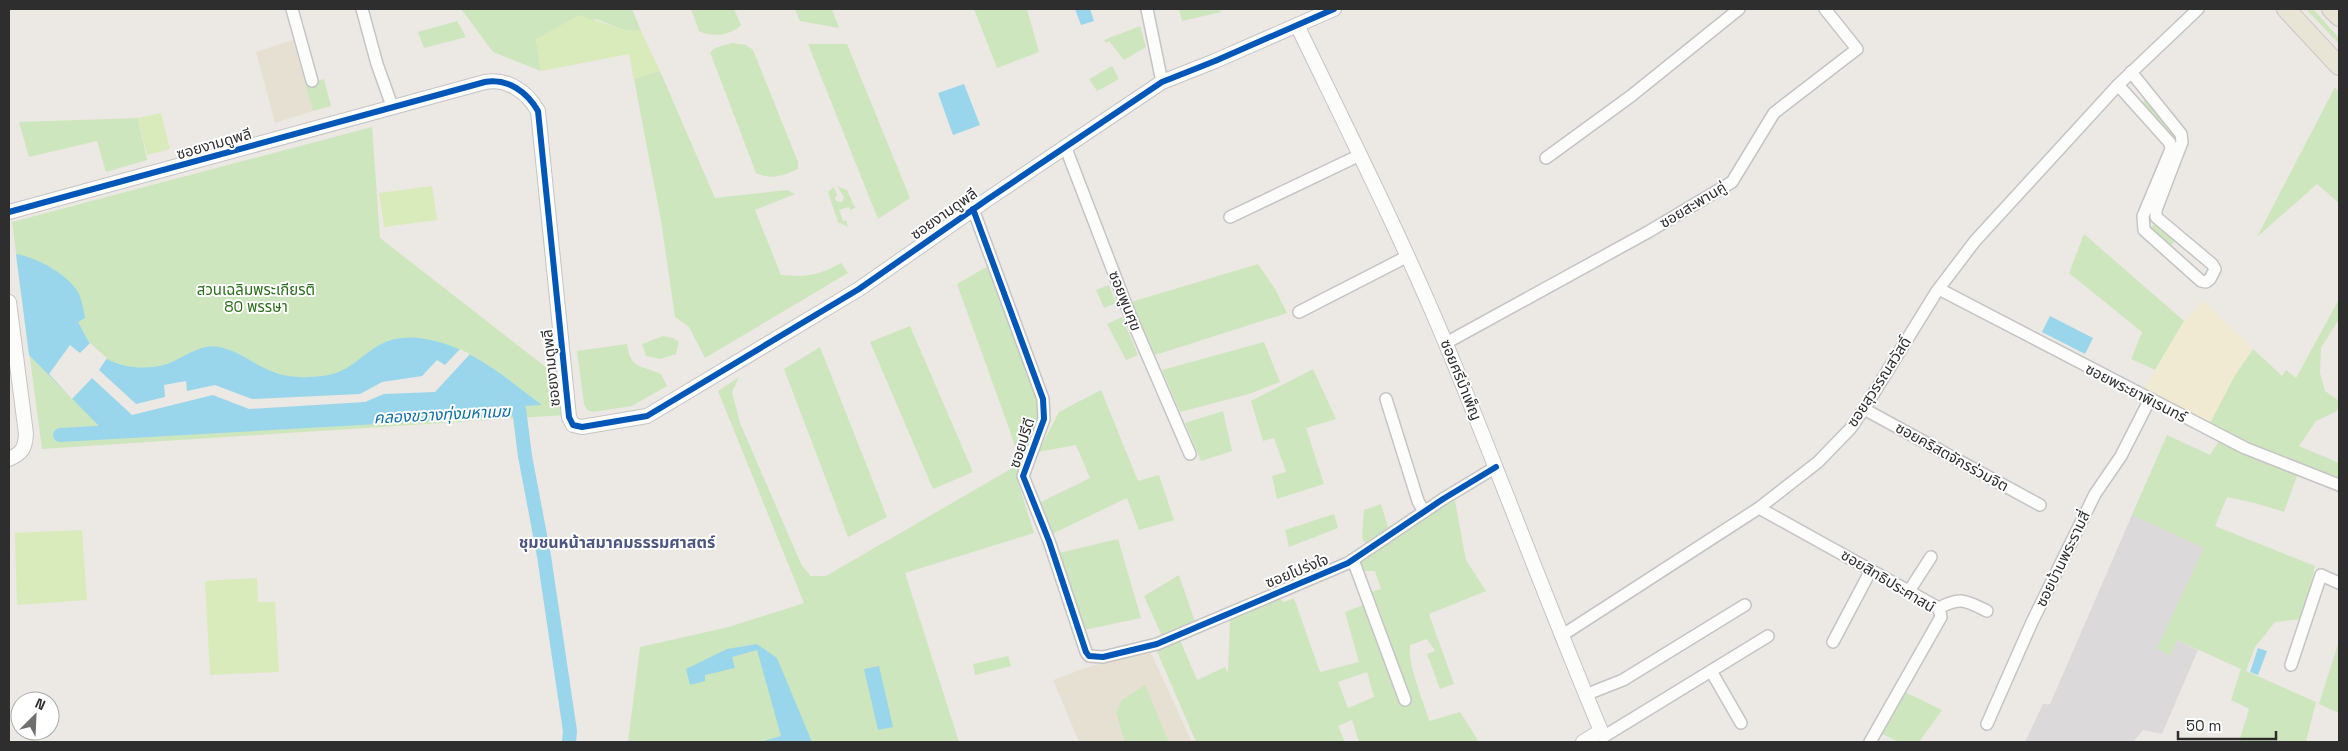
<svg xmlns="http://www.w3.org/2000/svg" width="2348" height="751" font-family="'Space Grotesk','Noto Sans Thai',sans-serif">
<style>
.industrial{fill:#dcd9db}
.education{fill:#e6e0d3}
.green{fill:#cee6be;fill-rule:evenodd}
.sand{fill:#f0ead3}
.pitch{fill:#d9eabb}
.water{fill:#99d6ec}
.pier{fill:#ece8e4}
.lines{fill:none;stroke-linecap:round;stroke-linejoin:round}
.canal{stroke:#99d6ec;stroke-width:14}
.minor-casing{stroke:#c5c4c5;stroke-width:14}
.tertiary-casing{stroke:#c5c4c5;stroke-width:16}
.primary-casing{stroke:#c6c5c4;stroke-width:20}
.minor{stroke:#fcfcfb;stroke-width:11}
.tertiary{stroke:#fcfcfb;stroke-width:14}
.primary{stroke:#e8e4d6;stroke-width:18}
.cycleway-casing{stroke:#fff;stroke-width:9}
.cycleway{stroke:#0057b8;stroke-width:6}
.labels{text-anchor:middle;stroke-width:4;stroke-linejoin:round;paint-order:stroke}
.street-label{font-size:15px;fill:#2e2e2e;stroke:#fff}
.park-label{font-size:15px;fill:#2c6e1b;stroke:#fff}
.water-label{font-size:16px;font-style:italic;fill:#0d6fa3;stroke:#fff}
.neighbourhood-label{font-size:16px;font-weight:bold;fill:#4d5680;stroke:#fff}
</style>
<rect width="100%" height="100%" fill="#ece8e4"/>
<polygon class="industrial" points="2142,492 2215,526 2177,640 2198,650 2162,734 2143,730 2133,742 2025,742 2043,704 2050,704"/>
<g class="education">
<polygon points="293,40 313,111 275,123 256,52"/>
<polygon points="1150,651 1192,742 1079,742 1053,680 1088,667"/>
</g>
<g class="green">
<polygon points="461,9 632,9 641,31 624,30 596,19 536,39 541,71 493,52"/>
<path d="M691,9h43l7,16c-9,10 -29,13 -42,6z"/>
<polygon points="795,9 832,9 839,28 800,21"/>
<polygon points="974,9 1027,9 1039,52 997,68"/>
<polygon points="1179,9 1220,9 1221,12 1182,21"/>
<polygon points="2306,9 2313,9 2339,38 2339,44"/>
<polygon points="457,21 466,37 424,48 418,32"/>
<polygon points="1140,26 1146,47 1124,60 1109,41 1106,43 1104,40"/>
<path d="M732,43l14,2 7,5 45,112v7c-15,7 -26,11 -42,4l-46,-121 5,-4z"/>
<polygon points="808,44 847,44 910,198 878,219"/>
<polygon points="1112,66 1119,79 1097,91 1089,79"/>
<path d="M660,71l55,127 72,-8 8,4 -40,16 26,65c25,2 37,1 60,-12l7,10 -143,85 -16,-31 -14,-10 -14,-96 -27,-142z"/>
<polygon points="324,79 331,106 313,111 305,84"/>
<polygon points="2335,87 2339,92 2339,203 2317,184 2257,237"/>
<polygon points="2147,99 2179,135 2173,141 2141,104"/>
<polygon points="138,118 147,160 106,172 97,141 29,157 19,122"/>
<polygon points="372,127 380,238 556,375 565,415 42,449 12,222"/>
<polygon points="837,186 847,190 855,208 850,210 849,207 839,210 843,221 846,220 848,227 838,222 828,192 834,187 837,195 835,198 836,201 842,202 844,197"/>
<polygon points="2155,223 2175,241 2171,246 2151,228"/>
<polygon points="2084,234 2184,321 2155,370 2131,359 2142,332 2069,273"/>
<polygon points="1258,264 1275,289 1287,313 1155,355 1131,302"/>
<polygon points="988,266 1039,402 1040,423 1016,475 1034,533 905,573 959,742 628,742 640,647 729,627 804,603 718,391 739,377 732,392 740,423 802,566 811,576 826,576 1016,466 1019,460 1011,434 957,284"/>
<polygon points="1109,285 1116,303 1104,308 1096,290"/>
<polygon points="2338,301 2339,319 2321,348 2320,373 2325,391 2339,401 2337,411 2316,421 2299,446 2339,463 2339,478 2255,445 2210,423 2235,375 2253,349 2282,376 2286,370 2296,378"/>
<polygon points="1122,317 1138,355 1126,360 1107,324"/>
<polygon points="910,326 973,472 933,489 870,342"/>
<polygon points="663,336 673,338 679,342 676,354 660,359 646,356 642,344"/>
<polygon points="1264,342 1280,382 1249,394 1180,412 1162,370"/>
<path d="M627,344c3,25 14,21 34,30l6,12 -35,20 -39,6 -6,-2 -3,-6 -7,-53z"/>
<polygon points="820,347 887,517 848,537 784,369"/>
<polygon points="1313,369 1336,419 1306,428 1324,484 1277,499 1272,476 1286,472 1274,438 1263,441 1251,401"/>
<polygon points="1101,390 1138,481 1159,475 1174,520 1139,530 1127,498 1052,534 1041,502 1090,478 1076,445 1038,452 1059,412"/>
<polygon points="1223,411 1232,451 1201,461 1185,423"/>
<polygon points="2167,435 2210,455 2219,441 2244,453 2298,473 2284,512 2255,503 2227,497 2215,526 2315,566 2303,619 2275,622 2255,647 2246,671 2316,702 2306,742 2239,742 2249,709 2231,700 2241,669 2177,640 2170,656 2157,648 2204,548 2132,515"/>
<path d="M1454,496l12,64 20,31 -57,23 25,70 -14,5 -13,-35 8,-3 -8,-12 -17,6c-2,23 13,53 19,76l31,-9 18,28 -6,2h-113l-7,-22 -14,6 7,16h-149l-40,-93 24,-9 17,40 28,-13 3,6 2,-54 50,-20 4,3 10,-4 26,74 39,-10 -14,-50 21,-8 29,60 -24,-72 10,-3 -6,-18h-11l-4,-11zM1367,672l7,25 -26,11 -10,-26z"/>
<polygon points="1381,504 1389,530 1367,547 1362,538 1364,510"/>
<polygon points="1334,514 1338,528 1289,547 1285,530"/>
<polygon points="1118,539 1141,618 1084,630 1059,553"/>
<polygon points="1179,575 1195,622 1162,636 1144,596"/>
<polygon points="2339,641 2339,713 2319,704"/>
<polygon points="1008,656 1011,666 975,675 973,664"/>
<polygon points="1145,685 1169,742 1125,742 1116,713 1122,700"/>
<polygon points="1905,692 1942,710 1919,742 1899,742 1882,734"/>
</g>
<polygon class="sand" points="2203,301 2253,349 2235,375 2210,423 2143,390 2184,321"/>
<g class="pitch">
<polygon points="579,15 624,30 641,31 660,71 634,79 629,54 541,71 536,39"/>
<polygon points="161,113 170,149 147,155 138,118"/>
<polygon points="432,186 437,220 384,227 379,193"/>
<polygon points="82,530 87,600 17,605 15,533"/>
<polygon points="257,578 258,602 275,602 279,672 210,675 205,581"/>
</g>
<g class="water">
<polygon points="1075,9 1090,9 1094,21 1081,25"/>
<polygon points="964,84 980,125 953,135 938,93"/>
<path d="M16,254c20,3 56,22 64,42 2,7 4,15 5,22l-7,4c4,7 8,16 13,23 16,22 51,27 76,19 17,-6 33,-21 53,-17 23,6 31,16 51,24 16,7 34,7 52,5 42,-5 46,-47 102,-37 45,7 81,39 117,66l-438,22 -5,-1 -70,-71z"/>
<polygon points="2050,316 2093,338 2085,354 2042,332"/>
<polygon points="757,644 777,658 812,742 760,742 781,736 757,650 732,657 735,668 705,675 705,681 690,685 686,669 727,649"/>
<polygon points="2258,648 2267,651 2258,675 2250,672"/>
<polygon points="879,666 893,727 878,730 864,669"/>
</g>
<polygon class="pier" points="90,343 107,358 99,370 136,404 165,397 164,385 186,381 187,391 215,385 252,399 360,394 382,382 422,376 437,360 445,365 460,349 470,354 435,392 384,394 365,402 249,409 213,395 132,415 92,378 72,399 49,374 70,345 80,353"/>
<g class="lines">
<polyline class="canal" points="60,435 519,409 525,456 544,556 570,731 569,742"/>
<g class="minor-casing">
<g id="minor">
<polyline points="292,9 312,81"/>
<polyline points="362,9 377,64 392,106"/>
<polyline points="1147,9 1162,82"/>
<polyline points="2118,85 2170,143 2171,149 2143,216 2144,230 2201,281 2206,282 2210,279 2215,269 2212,264 2156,217 2156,210 2182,142 2181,134 2131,72"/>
<polyline points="1065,146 1130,315 1190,454"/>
<polyline points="1546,158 1631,96 1739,9"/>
<polyline points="973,209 1043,399 1044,419 1023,476 1049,541 1086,652 1089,656 1103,657 1157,644 1348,563 1443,499 1496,467"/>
<polyline points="1230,217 1360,155"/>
<polyline points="1939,289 2245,448 2339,485"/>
<polyline points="1299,312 1408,256"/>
<polyline points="1446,343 1648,232 1732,182 1774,113 1857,49 1825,9"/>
<polyline points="1386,399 1418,501 1424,512"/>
<polyline points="1864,409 2040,505"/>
<polyline points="1759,508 1939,608 1941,617 1870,742"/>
<polyline points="1353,560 1405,700"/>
<polyline points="1909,591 1931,557"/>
<path d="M1939,608c22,-12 27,-7 48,3"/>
<polyline points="1561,636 1759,508 1818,462 1850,429 1864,409 1937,291 1975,241 2118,85 2198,9"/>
<polyline points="1833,642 1871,570"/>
<polyline points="2291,665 2321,575 2339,583"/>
<polyline points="1711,671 1741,723"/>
<polyline points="1585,695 1623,680 1745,605"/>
<polyline points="1987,724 2032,622 2095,494 2121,456 2150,399"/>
<polyline points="1603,737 1768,636"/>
</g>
</g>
<g class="tertiary-casing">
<g id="tertiary">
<path d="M1297,25c51,106 104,211 149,319 53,128 101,259 155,387l-18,11"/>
<path d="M9,212l476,-130c23,-4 42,10 53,29l31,306 4,8 9,2 65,-11 212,-127 129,-90 174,-117 53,-21 119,-52"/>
<path d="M9,302l17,132c-1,15 -4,19 -17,25"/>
</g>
</g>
<g class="primary-casing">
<g id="primary">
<polyline points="2286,9 2339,66"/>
<polyline points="2331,9 2339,17"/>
</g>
</g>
<use href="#minor" class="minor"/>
<use href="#tertiary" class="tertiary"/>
<use href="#primary" class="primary"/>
<g class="cycleway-casing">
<g id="cycleway">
<polyline points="973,209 1043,399 1044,419 1023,476 1049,541 1086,652 1089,656 1103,657 1157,644 1348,563 1443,499 1496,467"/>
<path d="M9,212l476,-130c23,-4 42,10 53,29l31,306 4,8 9,2 65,-11 212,-127 129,-90 174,-117 53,-21 119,-52"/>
</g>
</g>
<use href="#cycleway" class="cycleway"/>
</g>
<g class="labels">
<g class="street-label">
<text transform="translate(214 144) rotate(-16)" y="5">ซอยงามดูพลี</text>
<text transform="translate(1693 205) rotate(-31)" y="5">ซอยสะพานคู่</text>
<text transform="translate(944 214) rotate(-35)" y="5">ซอยงามดูพลี</text>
<text transform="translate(1125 301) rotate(68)" y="5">ซอยพูนศุข</text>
<text transform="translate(551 368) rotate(-96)" y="5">ซอยงามดูพลี</text>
<text transform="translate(1461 380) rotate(68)" y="5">ซอยศรีบำเพ็ญ</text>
<text transform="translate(1879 382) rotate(-57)" y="5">ซอยสุวรรณสวัสดิ์</text>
<text transform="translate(2136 393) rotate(27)" y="5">ซอยพระยาพิเรนทร์</text>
<text transform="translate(1022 443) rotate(-72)" y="5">ซอยปรีดี</text>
<text transform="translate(1952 457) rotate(29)" y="5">ซอยคริสตจักรร่วมจิต</text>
<text transform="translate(2063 559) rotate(-64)" y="5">ซอยบ้านพระรามสี่</text>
<text transform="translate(1297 571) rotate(-22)" y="5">ซอยโปร่งใจ</text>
<text transform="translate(1888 581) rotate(31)" y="5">ซอยสิทธิประศาสน์</text>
</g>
<g class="park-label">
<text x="256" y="295">สวนเฉลิมพระเกียรติ<tspan x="256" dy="17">80 พรรษา</tspan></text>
</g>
<g class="water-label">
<text transform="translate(442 414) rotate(-3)" y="6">คลองขวางทุ่งมหาเมฆ</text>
</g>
<g class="neighbourhood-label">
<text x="617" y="548">ชุมชนหน้าสมาคมธรรมศาสตร์</text>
</g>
</g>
<rect width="2348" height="751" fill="none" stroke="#2e2e2e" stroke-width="20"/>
<g transform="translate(35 716) rotate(24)"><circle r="24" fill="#ffffff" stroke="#ababab"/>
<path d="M0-4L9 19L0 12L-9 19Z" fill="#706f6e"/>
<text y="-8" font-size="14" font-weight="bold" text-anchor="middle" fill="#2e2e2e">N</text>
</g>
<path d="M2178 731v8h98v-8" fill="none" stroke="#2e2e2e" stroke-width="2.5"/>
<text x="2186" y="731" font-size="15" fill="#2e2e2e" stroke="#ffffff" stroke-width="4" paint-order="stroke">50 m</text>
</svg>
